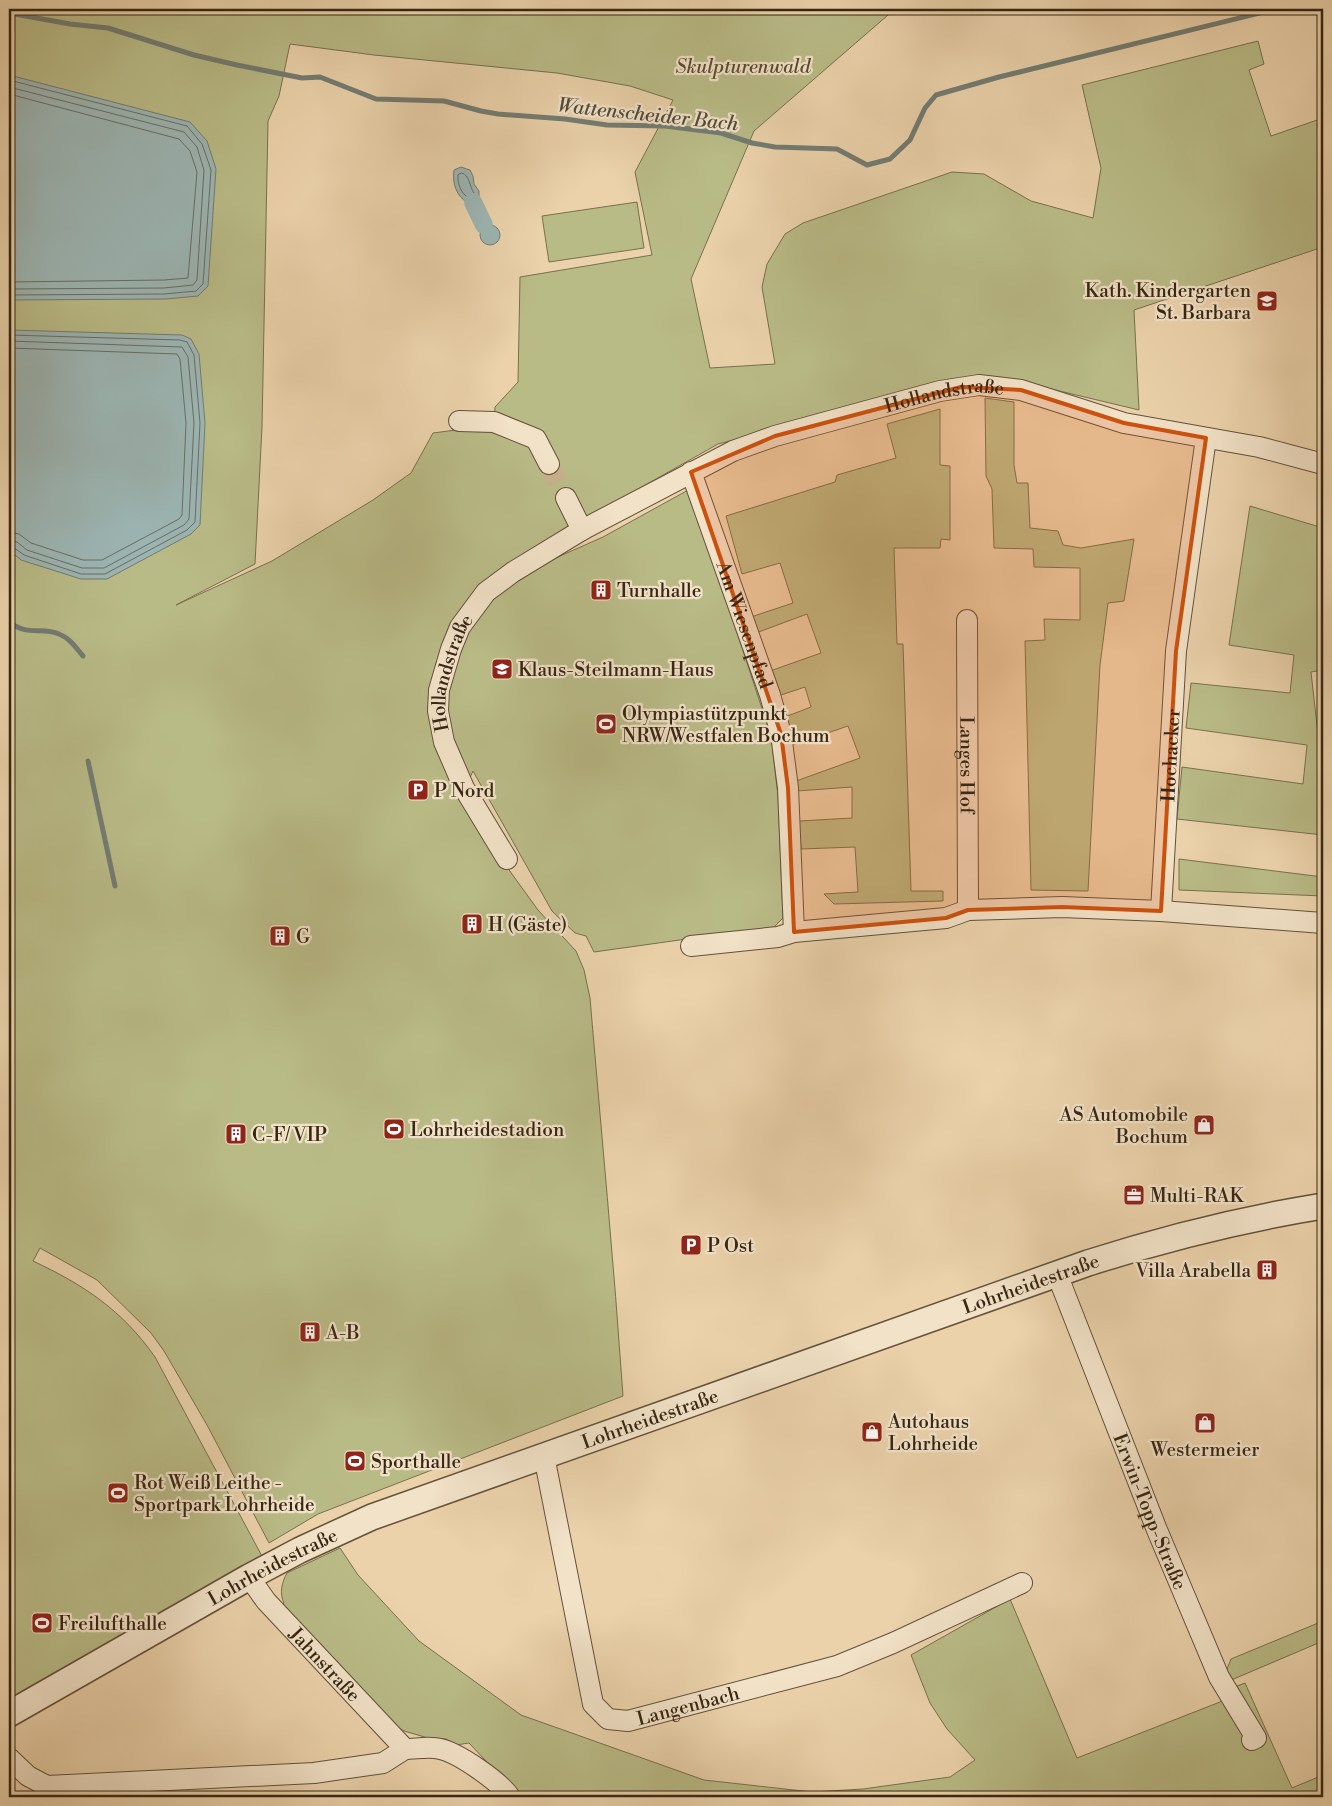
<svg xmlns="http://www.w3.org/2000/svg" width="1332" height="1806" font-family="'Libre Bodoni',serif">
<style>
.green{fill:#b9bb87;stroke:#78704e;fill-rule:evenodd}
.water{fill:#9cb5b3;stroke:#737c73}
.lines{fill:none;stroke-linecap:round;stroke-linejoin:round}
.shore{stroke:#696e64;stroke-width:1}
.stream{stroke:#737c73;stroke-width:5}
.canal{stroke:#9cb5b3;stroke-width:18}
.minor-tunnel{stroke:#c7b08d;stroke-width:20;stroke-dasharray:20 10;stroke-linecap:butt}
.minor-casing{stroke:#63513a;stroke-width:22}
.tertiary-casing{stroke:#63513a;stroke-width:28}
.minor{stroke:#f2e2c8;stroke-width:20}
.tertiary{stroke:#f2e2c8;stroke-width:25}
.marked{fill:#cd510d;fill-opacity:0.2;stroke:#cd510d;stroke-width:4;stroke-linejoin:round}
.labels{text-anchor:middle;stroke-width:4.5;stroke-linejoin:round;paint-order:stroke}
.park-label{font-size:19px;font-style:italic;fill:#574b31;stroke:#f2e2c8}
.poi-label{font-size:19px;fill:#362614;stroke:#f2e2c8;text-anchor:start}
.street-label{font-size:19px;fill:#362614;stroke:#f2e2c8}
.water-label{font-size:20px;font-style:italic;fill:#504a3c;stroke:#f2e2c8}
</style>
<rect width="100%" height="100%" fill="#ebd2ab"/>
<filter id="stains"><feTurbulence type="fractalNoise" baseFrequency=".004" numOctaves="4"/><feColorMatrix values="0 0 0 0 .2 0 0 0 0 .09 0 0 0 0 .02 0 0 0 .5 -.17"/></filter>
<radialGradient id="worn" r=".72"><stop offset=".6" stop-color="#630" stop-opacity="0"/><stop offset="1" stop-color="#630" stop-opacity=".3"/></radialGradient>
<g class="green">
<path d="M9,9h886l-141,122 -63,148 19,89 65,-4 -13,-77 5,-23 18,-30 18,-11 149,-51 32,2 47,27 62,17 8,-50 -19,-83 176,-44 6,23 -15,6 22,66 52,-18v129l-189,63 5,100 -117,-28 -32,-6 -31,3 -241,65 -163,92 -69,52 -51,102 43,137 60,83 38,41 8,19 6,28c11,132 24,265 33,398l-305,118 -49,29 -62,-118 -43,-74 -13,-18 -54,-53 -57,-32 -7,13c51,24 89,49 122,96l108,201 -254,145zM290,44l84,11 183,18 73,13 43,14 -38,72 17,83 -132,22 -2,105 -23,25 -1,18 -61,8 -22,40 -38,27 -101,61 -96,44 79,-41 7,-137 6,-306 11,-25z"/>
<polygon points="637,202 644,248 549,262 542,216"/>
<polygon points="985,398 1014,402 1014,465 1017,483 1028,483 1030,528 1058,531 1063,545 1081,548 1134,539 1124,601 1108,603 1100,665 1088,891 1031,890 1025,641 1045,640 1044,619 1080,620 1080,568 1034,567 1033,549 994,548 992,489 986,476"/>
<polygon points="940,409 940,465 950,466 950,540 941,539 940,548 894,548 897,644 903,644 911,891 943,891 943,901 834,904 824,894 858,892 855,847 801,849 799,821 852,818 852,787 797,791 796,781 860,758 848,726 792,745 785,717 811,707 805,687 778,696 770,671 821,653 807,614 756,633 751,617 793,603 780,563 742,574 726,516 835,482 837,475 896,458 887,424"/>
<polygon points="690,489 771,736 778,796 783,918 772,929 701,937 594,952 586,936 575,933 552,911 473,771 466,786 448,741 443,690 477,610 515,576 603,537"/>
<polygon points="1250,506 1323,528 1323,670 1311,672 1319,743 1323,765 1323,835 1177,819 1182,767 1303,784 1307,745 1186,728 1191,683 1290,693 1294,655 1229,645"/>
<polygon points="1179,859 1323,877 1323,873 1323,896 1179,890"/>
<path d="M340,1548l18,27 61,66 102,74 183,65 108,12 51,-3 87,-12 25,-17 -28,-31 -17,-26 -19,-48 99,-56 67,159 143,-56 12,-14 13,-5 47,105 31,-13v22h-803l-51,-54 -13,2 -10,-6 -18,-1 -24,-7 -12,-7 -111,-118 3,-3c-5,-10 -2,-21 3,-30z"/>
<polygon points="1323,1621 1323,1641 1229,1681 1227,1669 1231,1659"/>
</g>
<g class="water">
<polygon points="9,75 190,122 207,141 216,169 208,286 198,296 165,299 9,300"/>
<path d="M461,167l9,3 3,6 1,8 5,7v5l-3,5 -8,2c-12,-7 -16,-20 -14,-33z"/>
<circle cx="490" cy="235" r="10"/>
<polygon points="9,330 182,335 191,339 199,354 205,423 200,525 191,534 107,579 81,579 21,560 9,550"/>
</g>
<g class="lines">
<g class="shore">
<polyline points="9,80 187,126 202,144 211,170 203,284 196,291 164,294 9,295"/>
<polyline points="9,87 184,132 197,147 204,170 197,280 193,285 164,288 9,289"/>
<polyline points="9,94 179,139 190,151 197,172 188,278 164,280 9,282"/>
<path d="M462,173c8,2 7,13 12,20l-2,4 -3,1c-8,-4 -12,-15 -11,-23z"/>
<polyline points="9,335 180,340 187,342 194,355 200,423 195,522 187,530 105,574 81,574 24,555 13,547 9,546"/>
<polyline points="9,341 182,347 188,357 194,423 189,519 184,525 104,568 82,568 27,550 17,542 9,540"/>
<polyline points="9,348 177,354 180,359 186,423 182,515 179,519 102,560 83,560 31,543 19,534 9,532"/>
</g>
<g class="stream">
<polyline points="9,13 70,24 108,28 194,55 237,65 302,78 320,77 376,99 444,101 481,111 498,114 565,119 607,125 665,126 721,133 752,143 775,147 837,149 867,165 890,159 910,140 925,108 936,95 999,77 1276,9"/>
<path d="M9,622c19,15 34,4 50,12 11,4 17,14 24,22"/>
<polyline points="88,761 115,886"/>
</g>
<polyline class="canal" points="473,202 484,225"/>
<polyline class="minor-tunnel" points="549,464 566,498"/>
<g class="minor-casing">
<g id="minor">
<polyline points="459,421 494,422 536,439 549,464"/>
<path id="s1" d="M691,472l79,223 11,39 7,54 6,144"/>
<polyline points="566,498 582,530"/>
<path id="s2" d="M967,620l1,290"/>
<path id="s3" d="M507,859l-43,-71 -20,-46 -6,-31 1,-21 12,-41 9,-22 26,-35 27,-20 69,-42 151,-79 42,-15 165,-45 39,-6 42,5 103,33 135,24 64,17"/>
<path id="s4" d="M1161,911l15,-260 30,-213"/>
<polyline points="691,946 778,937 794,932 946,918 968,910 1062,907 1161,911 1323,923"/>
<path id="s5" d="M1057,1274l100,256 62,147 37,61 -4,2"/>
<path id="s6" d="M544,1456l49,248 15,15 20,2 209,-55 56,-23 129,-60"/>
<path id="s7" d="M249,1577l17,24 139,148c11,0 25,-3 35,0 19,4 60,33 70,48"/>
<polyline points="9,1758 28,1776 47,1786 314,1773 383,1763 405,1749"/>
</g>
</g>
<g class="tertiary-casing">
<g id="tertiary">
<path id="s8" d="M9,1714l240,-137 51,-27 72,-33 716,-254c78,-25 155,-44 235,-57"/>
</g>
</g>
<use href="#minor" class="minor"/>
<use href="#tertiary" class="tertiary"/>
</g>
<path class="marked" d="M961,387l60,3 103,33 82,15 -30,213 -15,260 -99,-4 -94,3 -22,8 -152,14 -6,-144 -7,-54 -90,-262 84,-36z"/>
<defs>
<g id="school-square" transform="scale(1.125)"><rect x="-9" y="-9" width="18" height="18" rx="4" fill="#8f2418" stroke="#f2e2c8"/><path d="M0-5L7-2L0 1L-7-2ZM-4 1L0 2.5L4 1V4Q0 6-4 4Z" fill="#fff"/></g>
<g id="building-square" transform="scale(1.125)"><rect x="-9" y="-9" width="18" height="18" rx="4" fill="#8f2418" stroke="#f2e2c8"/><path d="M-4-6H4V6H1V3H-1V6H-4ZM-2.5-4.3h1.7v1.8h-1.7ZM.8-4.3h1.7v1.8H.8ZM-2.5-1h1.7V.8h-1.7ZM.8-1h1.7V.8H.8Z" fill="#fff"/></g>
<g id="stadium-square" transform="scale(1.125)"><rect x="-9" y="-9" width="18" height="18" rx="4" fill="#8f2418" stroke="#f2e2c8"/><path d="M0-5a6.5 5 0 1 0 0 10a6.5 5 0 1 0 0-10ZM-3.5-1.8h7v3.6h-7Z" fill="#fff"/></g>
<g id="parking-square" transform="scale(1.125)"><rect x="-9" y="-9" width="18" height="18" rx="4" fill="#8f2418" stroke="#f2e2c8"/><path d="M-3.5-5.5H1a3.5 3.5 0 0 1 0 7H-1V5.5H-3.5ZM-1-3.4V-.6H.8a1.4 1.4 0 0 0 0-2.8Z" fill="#fff"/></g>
<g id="shop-square" transform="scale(1.125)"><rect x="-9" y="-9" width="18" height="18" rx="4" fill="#8f2418" stroke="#f2e2c8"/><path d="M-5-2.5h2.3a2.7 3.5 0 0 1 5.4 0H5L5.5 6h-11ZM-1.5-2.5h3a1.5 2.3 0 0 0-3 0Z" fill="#fff"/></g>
<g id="office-square" transform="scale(1.125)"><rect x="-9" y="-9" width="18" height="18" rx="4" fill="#8f2418" stroke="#f2e2c8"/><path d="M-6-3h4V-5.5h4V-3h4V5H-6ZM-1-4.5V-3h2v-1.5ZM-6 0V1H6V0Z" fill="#fff"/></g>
</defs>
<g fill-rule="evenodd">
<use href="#school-square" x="1267" y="301"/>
<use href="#building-square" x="601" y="590"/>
<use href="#school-square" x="502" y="669"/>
<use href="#stadium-square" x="606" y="724"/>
<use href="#parking-square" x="418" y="790"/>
<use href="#building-square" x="472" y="924"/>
<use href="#building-square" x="280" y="936"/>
<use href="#shop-square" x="1204" y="1125"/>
<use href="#stadium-square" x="394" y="1129"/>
<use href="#building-square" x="236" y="1134"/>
<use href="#office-square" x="1134" y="1195"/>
<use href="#parking-square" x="691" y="1245"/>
<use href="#building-square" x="1267" y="1270"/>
<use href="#building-square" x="310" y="1332"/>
<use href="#shop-square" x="1205" y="1423"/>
<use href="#shop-square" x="872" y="1432"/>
<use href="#stadium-square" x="355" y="1461"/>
<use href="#stadium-square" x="118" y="1493"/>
<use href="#stadium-square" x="42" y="1623"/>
</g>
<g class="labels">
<g class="park-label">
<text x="743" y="73">Skulpturenwald</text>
</g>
<g class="poi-label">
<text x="1251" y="297" text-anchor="end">Kath. Kindergarten<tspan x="1251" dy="22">St. Barbara</tspan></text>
<text x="617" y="597">Turnhalle</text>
<text x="518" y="676">Klaus-Steilmann-Haus</text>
<text x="622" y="720">Olympiastützpunkt<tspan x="622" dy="22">NRW/Westfalen Bochum</tspan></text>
<text x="434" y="797">P Nord</text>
<text x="488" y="931">H (Gäste)</text>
<text x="296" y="943">G</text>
<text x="1188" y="1121" text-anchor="end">AS Automobile<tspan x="1188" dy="22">Bochum</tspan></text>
<text x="410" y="1136">Lohrheidestadion</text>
<text x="252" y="1141">C-F/ VIP</text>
<text x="1150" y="1202">Multi-RAK</text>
<text x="707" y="1252">P Ost</text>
<text x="1251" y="1277" text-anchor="end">Villa Arabella</text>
<text x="326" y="1339">A-B</text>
<text x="888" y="1428">Autohaus<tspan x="888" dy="22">Lohrheide</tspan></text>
<text x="1205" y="1456" text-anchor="middle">Westermeier</text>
<text x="371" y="1468">Sporthalle</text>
<text x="134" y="1489">Rot Weiß Leithe -<tspan x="134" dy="22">Sportpark Lohrheide</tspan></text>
<text x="58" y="1630">Freilufthalle</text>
</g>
<g class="street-label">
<text dy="7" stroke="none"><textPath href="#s3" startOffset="800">Hollandstraße</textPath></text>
<text dy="7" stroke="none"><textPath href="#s1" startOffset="162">Am Wiesenpfad</textPath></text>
<text dy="7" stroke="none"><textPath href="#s3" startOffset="205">Hollandstraße</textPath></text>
<text dy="7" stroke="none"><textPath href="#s4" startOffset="156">Hochacker</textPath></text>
<text dy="7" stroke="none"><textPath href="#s2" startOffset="145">Langes Hof</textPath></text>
<text dy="7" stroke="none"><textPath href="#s8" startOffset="1112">Lohrheidestraße</textPath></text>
<text dy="7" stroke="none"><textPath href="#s8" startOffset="708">Lohrheidestraße</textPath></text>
<text dy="7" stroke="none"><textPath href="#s5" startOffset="255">Erwin-Topp-Straße</textPath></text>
<text dy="7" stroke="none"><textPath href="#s8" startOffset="302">Lohrheidestraße</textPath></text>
<text dy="7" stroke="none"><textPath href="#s7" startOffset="116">Jahnstraße</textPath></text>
<text dy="7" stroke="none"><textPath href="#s6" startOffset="356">Langenbach</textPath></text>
</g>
<g class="water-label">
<text transform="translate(648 114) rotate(6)" y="7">Wattenscheider Bach</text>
</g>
</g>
<rect width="1332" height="1806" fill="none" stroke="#ebd2ab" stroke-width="30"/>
<rect x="10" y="10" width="1312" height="1786" fill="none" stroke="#362614" stroke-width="2.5"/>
<rect x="15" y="15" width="1302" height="1776" fill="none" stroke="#362614"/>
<rect width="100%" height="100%" filter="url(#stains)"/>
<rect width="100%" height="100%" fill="url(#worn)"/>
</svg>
